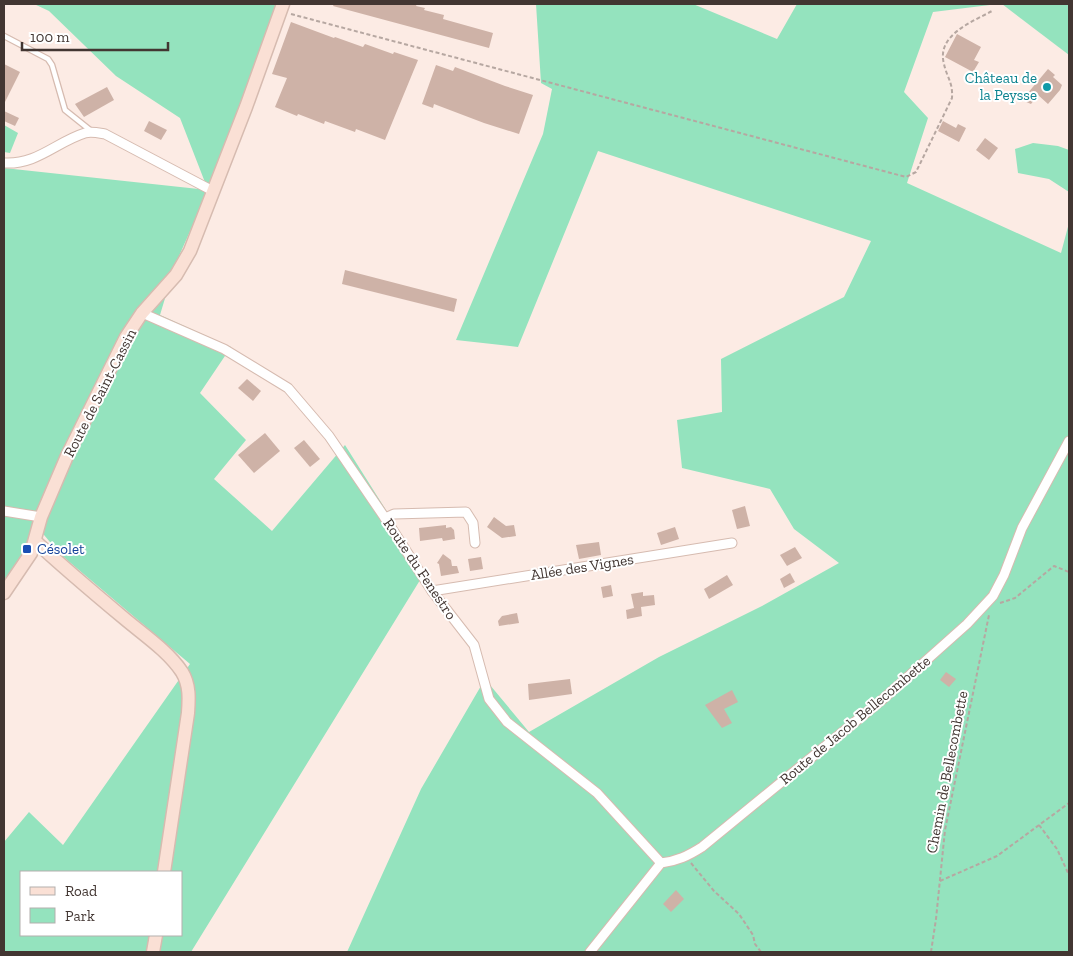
<svg xmlns="http://www.w3.org/2000/svg" width="1073" height="956" font-family="'Zilla Slab',serif">
<style>
.green{fill:#94e3be;fill-rule:evenodd}
.building{fill:#ceb2a7}
.lines{fill:none;stroke-linecap:round;stroke-linejoin:round}
.lane-casing{stroke:#d6bbb0;stroke-width:7}
.street-casing{stroke:#d6bbb0;stroke-width:11}
.secondary-casing{stroke:#d6bbb0;stroke-width:15}
.path{stroke:#b6a7a1;stroke-width:2;stroke-dasharray:4 2.5;stroke-linecap:butt}
.lane{stroke:#fff;stroke-width:4.5}
.street{stroke:#fff;stroke-width:9}
.secondary{stroke:#fae0d5;stroke-width:12}
.culture-dot{fill:#0f9aa8;stroke:#fff;stroke-width:2}
.transit-dot{fill:#1a4fb4;stroke:#fff;stroke-width:2}
.labels{text-anchor:middle;stroke-width:4;stroke-linejoin:round;paint-order:stroke}
.culture-label{font-size:15px;fill:#0d838f;stroke:#fff;text-anchor:end}
.street-label{font-size:15px;fill:#423632;stroke:#fff}
.transit-label{font-size:15px;fill:#164399;stroke:#fff;text-anchor:start}
</style>
<rect width="100%" height="100%" fill="#fcebe4"/>
<g class="green">
<path d="M34,4h249l-75,187 -33,74 -15,50 71,32 -31,46 46,47 -32,39 58,52 73,-86 80,127 -234,380h-187v-110l25,-30 34,33 127,-181 -130,-110 -26,-31 -14,40 -16,21v-416l204,22 -28,-72 -64,-42 -67,-65zM21,872h160v63h-160z"/>
<polygon points="536,4 693,4 777,39 797,4 998,4 933,12 904,92 928,118 907,183 1061,253 1069,223 1069,952 347,952 421,789 485,679 529,732 659,657 762,606 839,563 794,529 770,489 682,468 677,420 722,412 721,359 844,297 871,241 598,151 518,347 456,340 543,134 552,89 541,83"/>
<polygon points="1002,4 1069,4 1069,55"/>
<polygon points="4,125 18,133 10,153 4,152"/>
<polygon points="1033,143 1058,146 1069,150 1069,192 1049,179 1018,173 1015,149"/>
</g>
<g class="building">
<polygon points="334,4 417,4 416,6 425,8 424,10 444,15 443,19 493,33 489,48 333,6"/>
<polygon points="291,22 334,38 335,37 363,47 365,44 393,54 394,52 418,60 385,140 356,129 355,132 325,121 324,124 298,114 297,116 275,107 287,78 272,74"/>
<polygon points="957,34 981,47 974,60 979,62 973,72 945,57"/>
<polygon points="4,64 20,72 4,104"/>
<polygon points="436,65 453,71 455,67 505,86 533,95 519,134 484,123 434,104 433,108 422,104"/>
<polygon points="1048,69 1055,75 1053,77 1062,85 1060,90 1048,104 1038,95 1031,104 1024,101 1028,95 1027,94"/>
<polygon points="107,87 114,100 84,117 75,104"/>
<polygon points="4,111 19,118 15,126 4,121"/>
<polygon points="149,121 167,130 161,140 144,131"/>
<polygon points="943,121 956,128 958,124 966,128 959,142 938,131"/>
<polygon points="985,138 998,148 989,160 976,150"/>
<polygon points="345,270 457,299 454,312 342,284"/>
<polygon points="247,379 261,391 253,401 238,388"/>
<polygon points="265,433 280,451 254,473 238,455"/>
<polygon points="304,440 320,459 310,467 294,448"/>
<polygon points="745,506 750,526 737,529 732,510"/>
<polygon points="494,517 506,526 514,525 516,536 502,538 487,527"/>
<polygon points="446,525 446,528 451,527 454,530 455,539 443,541 442,538 420,541 419,528"/>
<polygon points="675,527 679,539 661,545 657,533"/>
<polygon points="599,542 601,555 579,559 576,545"/>
<polygon points="795,547 802,558 787,566 780,555"/>
<polygon points="443,554 451,560 452,566 457,566 459,573 441,576 439,564 437,563"/>
<polygon points="481,557 483,569 470,571 468,559"/>
<polygon points="790,573 795,582 784,588 780,579"/>
<polygon points="727,575 733,585 709,599 704,589"/>
<polygon points="611,585 613,596 603,598 601,587"/>
<polygon points="643,592 643,596 654,595 655,605 641,607 642,616 627,619 626,610 634,608 631,594"/>
<polygon points="517,613 519,623 499,626 498,621 502,616"/>
<polygon points="946,672 956,679 949,687 940,680"/>
<polygon points="570,679 572,694 529,700 528,684"/>
<polygon points="732,690 738,702 724,709 732,723 722,728 705,705"/>
<polygon points="676,890 684,899 671,912 663,904"/>
</g>
<g class="lines">
<g class="lane-casing">
<polyline id="lane" points="4,36 48,59 52,65 65,110 90,130"/>
</g>
<g class="street-casing">
<g id="street">
<path d="M4,163c33,2 52,-21 81,-30 6,-2 14,0 20,1l108,57"/>
<polyline points="142,313 224,349 288,388 329,436 385,518 432,591 474,645 489,699 507,722 597,793 661,863"/>
<polyline points="4,511 41,517"/>
<polyline points="385,518 394,514 466,512 473,523 475,543"/>
<polyline points="432,591 732,543"/>
<path d="M590,952l71,-89c16,-2 27,-7 41,-16l181,-148 84,-75 26,-28 11,-21 18,-47 47,-87"/>
</g>
</g>
<g class="secondary-casing">
<g id="secondary">
<path d="M35,541c29,27 60,53 90,78 19,16 43,32 57,53 8,13 7,27 6,41l-24,159"/>
<polyline points="4,593 31,553 41,517 67,456 126,337 142,313 176,275 190,251 246,107 283,4"/>
<polyline points="153,952 156,935"/>
</g>
</g>
<g class="path">
<path d="M291,14l615,163 10,-5 36,-74c1,-16 -5,-20 -8,-34 -8,-29 28,-42 48,-53"/>
<polyline points="1000,603 1015,598 1054,566 1069,572"/>
<polyline points="1039,825 1057,849 1069,875"/>
<polyline points="691,863 714,891 739,914 753,935 755,944 761,952"/>
<polyline points="940,881 997,856 1069,803"/>
<polyline points="931,952 936,919 945,830 989,615"/>
</g>
<use href="#lane" class="lane"/>
<use href="#street" class="street"/>
<use href="#secondary" class="secondary"/>
</g>
<circle class="culture-dot" cx="1047" cy="87" r="5"/>
<rect class="transit-dot" x="22" y="544" width="10" height="10" rx="2.5"/>
<g class="labels">
<g class="culture-label">
<text x="1037" y="83">Château de<tspan x="1037" dy="17">la Peysse</tspan></text>
</g>
<g class="street-label">
<text transform="translate(100 393) rotate(-63)" y="5">Route de Saint-Cassin</text>
<text transform="translate(582 567) rotate(-9)" y="5">Allée des Vignes</text>
<text transform="translate(420 569) rotate(56)" y="5">Route du Fenestro</text>
<text transform="translate(855 720) rotate(-40)" y="5">Route de Jacob Bellecombette</text>
<text transform="translate(947 772) rotate(-79)" y="5">Chemin de Bellecombette</text>
</g>
<g class="transit-label">
<text x="37" y="554">Césolet</text>
</g>
</g>
<rect width="1073" height="956" fill="none" stroke="#423632" stroke-width="10"/>
<rect x="20" y="871" width="162" height="65" fill="#ffffff" stroke="#b3afad"/>
<rect x="30" y="887" width="25" height="8" fill="#fae0d5" stroke="#b3afad"/>
<text x="65" y="896" font-size="15" fill="#423632">Road</text>
<rect x="30" y="908" width="25" height="15" fill="#94e3be" stroke="#b3afad"/>
<text x="65" y="921" font-size="15" fill="#423632">Park</text>
<path d="M22 42v8h146v-8" fill="none" stroke="#423632" stroke-width="2.5"/>
<text x="30" y="42" font-size="15" fill="#423632" stroke="#ffffff" stroke-width="4" paint-order="stroke">100 m</text>
</svg>
